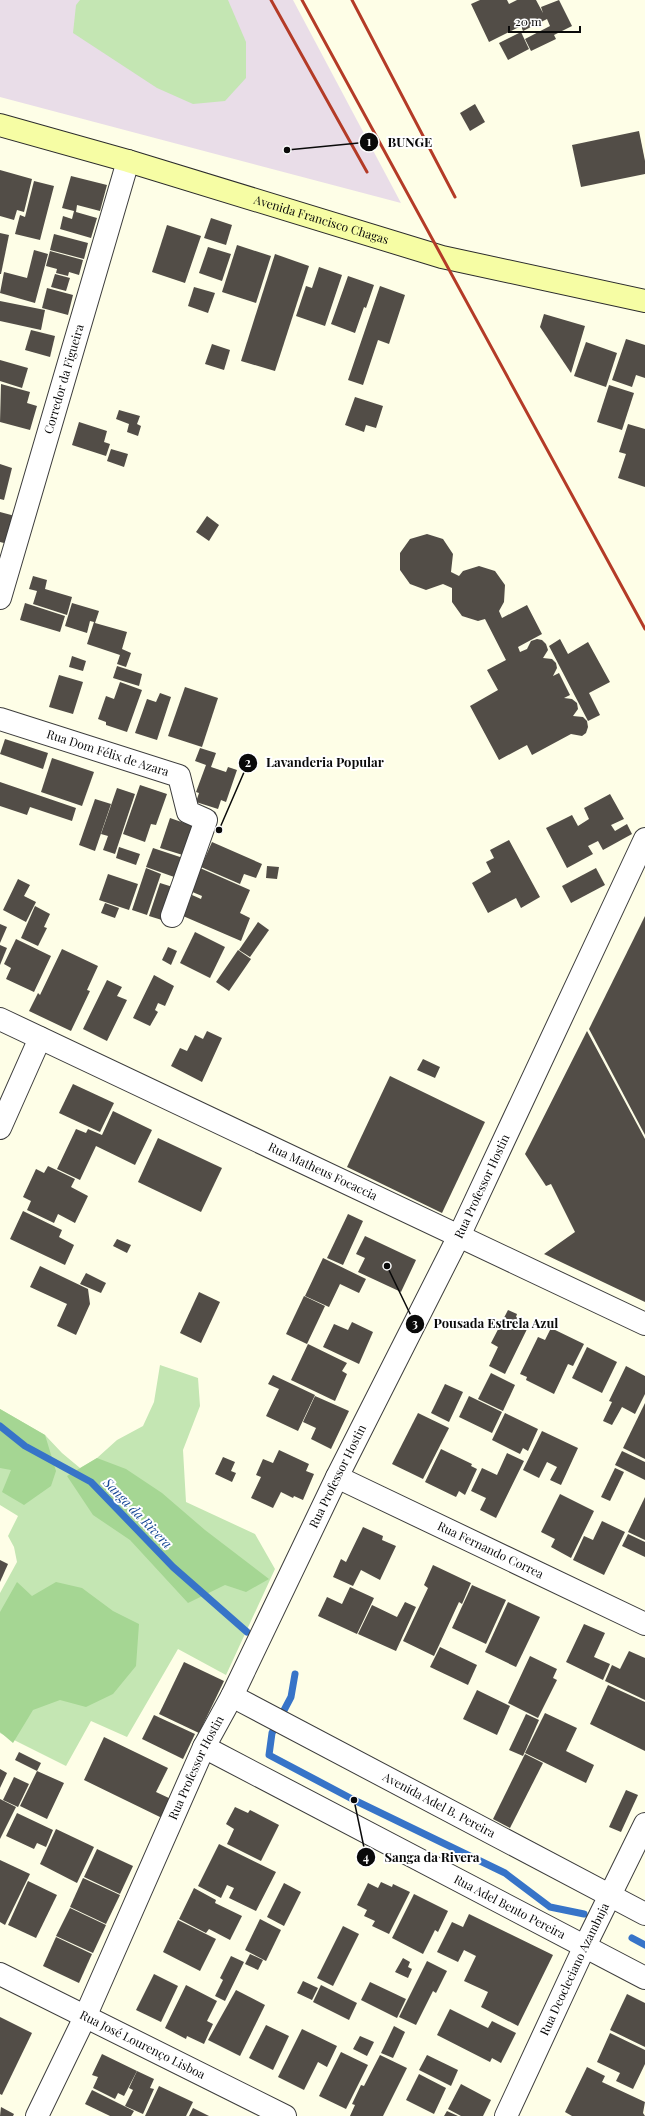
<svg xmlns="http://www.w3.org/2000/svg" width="645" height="2116" font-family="'Playfair Display',serif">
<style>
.industrial{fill:#e9dde8}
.green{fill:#c4e6b3}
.forest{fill:#a5d693}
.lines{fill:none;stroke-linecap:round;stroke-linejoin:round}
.stream{stroke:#3774c8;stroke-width:7}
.building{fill:#524d47}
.street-casing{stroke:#3d3d3d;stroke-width:24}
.secondary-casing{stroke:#2c2c2c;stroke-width:24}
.street{stroke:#fff;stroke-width:22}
.secondary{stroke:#f6fda4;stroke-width:22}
.rail{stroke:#b43b27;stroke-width:3}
.labels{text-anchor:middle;stroke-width:4;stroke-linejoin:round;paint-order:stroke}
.street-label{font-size:12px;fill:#0a0a0a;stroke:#fff}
.water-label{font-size:13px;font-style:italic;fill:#184896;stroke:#fff}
.leader{fill:none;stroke:#0a0a0a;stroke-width:1.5}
.callout-dot{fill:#0a0a0a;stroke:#fff;stroke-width:1.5}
.mark-label{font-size:12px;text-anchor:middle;font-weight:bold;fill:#fff}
.callout-label{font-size:13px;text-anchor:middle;font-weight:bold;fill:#0a0a0a;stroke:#fff;stroke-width:4;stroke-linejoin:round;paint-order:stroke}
</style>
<rect width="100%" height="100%" fill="#fefee7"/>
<polygon class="industrial" points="0,0 293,0 401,203 0,97"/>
<g class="green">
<polygon points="80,0 228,0 246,42 246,78 225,101 193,104 157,88 73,33 76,5"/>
<polygon points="160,1365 198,1378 200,1406 183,1450 186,1502 255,1534 275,1569 226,1675 178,1649 127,1737 91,1721 66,1766 0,1733 0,1593 17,1562 14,1547 8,1536 18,1516 0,1505 0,1409 45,1435 62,1453 80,1468 97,1458 117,1440 143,1426 154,1402"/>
</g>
<g class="forest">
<polygon points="0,1409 45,1435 56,1471 51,1486 24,1505 2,1492 11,1470 0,1468"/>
<polygon points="97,1458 126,1469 162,1493 205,1530 269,1579 246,1592 225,1585 188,1603 130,1540 93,1515 67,1476"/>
<polygon points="17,1582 32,1596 56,1582 82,1588 113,1611 139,1624 136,1666 113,1694 86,1707 60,1700 33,1710 13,1743 0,1732 0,1612"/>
</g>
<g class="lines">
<g class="stream">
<polyline points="0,1426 25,1446 91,1482 173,1567 247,1632"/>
<polyline points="295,1674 291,1697 272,1733 269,1755 354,1800 505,1873 550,1907 584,1914"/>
<polyline points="632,1938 645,1945"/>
</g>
</g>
<g class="building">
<polygon points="480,0 507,0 509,4 517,0 536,0 543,13 541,7 559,0 572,26 554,35 556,39 531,51 525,39 550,26 547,19 523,31 521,26 489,42 471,4"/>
<polygon points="521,32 529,49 508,60 499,43"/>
<polygon points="475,104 485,122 470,131 460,113"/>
<polygon points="639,131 645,161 645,174 581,187 572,145"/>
<polygon points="0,170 32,179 24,212 17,210 14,220 0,216"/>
<polygon points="71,176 107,185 100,211 77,205 76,212 97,218 91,238 60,229 63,216 72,219 74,211 62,208"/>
<polygon points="34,181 54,186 40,240 15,234 20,215 25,217"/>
<polygon points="211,218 232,225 226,245 204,238"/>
<polygon points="167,225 201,236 185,283 152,272"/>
<polygon points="0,233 9,235 1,274 0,274"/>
<polygon points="54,234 88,243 84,259 50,250"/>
<polygon points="237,245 271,256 256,303 222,292"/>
<polygon points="208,247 231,254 222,281 199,273"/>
<polygon points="34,250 48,254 35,303 0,293 4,272 27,278"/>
<polygon points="50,251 83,260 79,275 69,272 68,276 56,273 57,269 46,266"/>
<polygon points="275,254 309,266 275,371 241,361"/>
<polygon points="319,267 342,275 325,326 296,316 306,286 312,288"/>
<polygon points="55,274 70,278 66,291 51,287"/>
<polygon points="348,276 374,285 366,308 364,307 355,333 331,324"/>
<polygon points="380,286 405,295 389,344 378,340 363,385 348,380"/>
<polygon points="194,287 215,293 208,313 188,306"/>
<polygon points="47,288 73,295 68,315 42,308"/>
<polygon points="0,301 45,310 41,330 0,321"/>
<polygon points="544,314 585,326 571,373 540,327"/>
<polygon points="31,330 55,336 50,357 25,350"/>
<polygon points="626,339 645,345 645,378 636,375 632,387 612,380"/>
<polygon points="586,342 617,353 606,387 574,376"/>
<polygon points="212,344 230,350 224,370 205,364"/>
<polygon points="0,360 28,368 22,388 0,381"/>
<polygon points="1,384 30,392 27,403 37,406 30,430 0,422"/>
<polygon points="609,385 634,393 622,430 597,422"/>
<polygon points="355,397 383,406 376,428 366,425 364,432 345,425"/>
<polygon points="119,410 140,416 137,424 141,426 138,436 127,432 129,424 116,419"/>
<polygon points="79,422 107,431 104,442 110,444 106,456 72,445"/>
<polygon points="628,424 645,429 645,487 618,478 626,454 619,452"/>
<polygon points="111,449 128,454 124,467 107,461"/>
<polygon points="0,464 12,468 4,500 0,499"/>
<polygon points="0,512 15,516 8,544 0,542"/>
<polygon points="207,516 219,525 209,541 196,532"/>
<polygon points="427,534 443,539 453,554 451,572 459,576 463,571 479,566 495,571 505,585 504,602 499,611 502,618 527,605 542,634 518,647 520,652 527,649 531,641 537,639 542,640 546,644 548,650 543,658 552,659 556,663 557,668 553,676 559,673 570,695 564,698 572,699 577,703 578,709 573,716 583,717 587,721 588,727 586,733 582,736 571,734 532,755 527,745 499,760 470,706 498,690 487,670 506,660 485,619 478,621 462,616 452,602 452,588 443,584 426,590 410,584 400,570 400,553 410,539"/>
<polygon points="33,576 47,580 45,589 72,597 67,615 33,604 37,591 29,589"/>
<polygon points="25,603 65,616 60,632 20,620"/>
<polygon points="72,603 99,611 95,623 127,632 122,649 131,653 126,667 117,664 120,655 87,644 94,622 90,621 87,633 65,626"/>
<polygon points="560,639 568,654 588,642 610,682 589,693 600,715 588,721 549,646"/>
<polygon points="72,656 86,661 83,671 69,667"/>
<polygon points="117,666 142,674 139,686 113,678"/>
<polygon points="59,675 83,682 73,714 49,707"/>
<polygon points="120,682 142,690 127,732 106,725 106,722 98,719 106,696 114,699"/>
<polygon points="185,687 218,698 202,747 168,736"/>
<polygon points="160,693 171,697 157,740 135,733 147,699 156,702"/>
<polygon points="5,739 48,753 43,769 0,754"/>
<polygon points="200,748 216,753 211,767 226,772 228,767 237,770 226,802 221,800 218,809 196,802 199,793 196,792 206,765 195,761"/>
<polygon points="52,758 94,772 82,806 41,792"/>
<polygon points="0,782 76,808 72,821 30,807 27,815 0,806"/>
<polygon points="140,785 167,794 156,825 151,824 145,842 123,834"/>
<polygon points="117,788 135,794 115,854 103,850 108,836 101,834"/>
<polygon points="610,794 624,819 611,825 615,831 627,824 632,834 603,850 598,841 588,846 593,854 567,868 546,828 572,815 578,826 589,819 584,808"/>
<polygon points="95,799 111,804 95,851 79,845"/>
<polygon points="170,818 196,827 186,856 160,848"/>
<polygon points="509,840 540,897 521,908 516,898 488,913 472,883 491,872 486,862 494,858 490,850"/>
<polygon points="212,842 262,864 256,878 244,874 240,884 201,867"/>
<polygon points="119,847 140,854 136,865 116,858"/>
<polygon points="153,848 183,858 177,878 146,867"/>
<polygon points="267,866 279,867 277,879 266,878"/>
<polygon points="146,868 161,874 147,915 132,910"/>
<polygon points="200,868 250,890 240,913 250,918 241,941 183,916 192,895 201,899 202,896 190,891"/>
<polygon points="596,868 605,885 571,903 562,886"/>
<polygon points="108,874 138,884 129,910 99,900"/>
<polygon points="18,879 30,885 24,896 36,902 26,922 3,910"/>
<polygon points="160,883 176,888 165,921 149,916"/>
<polygon points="105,903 119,908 115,918 101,913"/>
<polygon points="35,906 50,914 44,927 47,928 38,946 21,938"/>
<polygon points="645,916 645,1135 589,1029"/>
<polygon points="258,922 269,930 250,957 239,950"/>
<polygon points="0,924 7,927 0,943"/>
<polygon points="195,932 225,947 210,978 180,963"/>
<polygon points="16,939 51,956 34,992 6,979 11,968 4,964"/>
<polygon points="0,945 7,948 0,965"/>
<polygon points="168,947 177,951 171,965 162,960"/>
<polygon points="62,949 98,966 87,990 90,991 71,1031 29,1011 38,993 40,995"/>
<polygon points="238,950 251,959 229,991 216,982"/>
<polygon points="154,975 174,986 165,1006 158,1003 155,1010 158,1012 150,1026 133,1018"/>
<polygon points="107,980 122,987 117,996 127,1000 107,1041 83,1029"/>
<polygon points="207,1031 222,1038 202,1082 171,1066 180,1048 187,1051 195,1035 203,1039"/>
<polygon points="587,1031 645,1139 645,1302 544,1254 575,1232 551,1184 546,1186 525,1154"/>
<polygon points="423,1059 440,1067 435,1078 417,1070"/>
<polygon points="390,1076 485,1122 442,1213 347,1167"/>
<polygon points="73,1084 114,1103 100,1132 59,1113"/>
<polygon points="113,1111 152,1130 135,1165 96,1146 80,1180 57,1169 76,1129 86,1133 88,1129 102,1135"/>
<polygon points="158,1138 222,1168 201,1212 138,1182"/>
<polygon points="48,1166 75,1179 71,1187 88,1196 75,1223 58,1214 54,1223 27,1210 31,1201 23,1197 36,1169 44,1173"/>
<polygon points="23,1211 62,1230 59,1237 74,1245 65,1265 10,1239"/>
<polygon points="348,1214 363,1221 343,1265 327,1258"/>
<polygon points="365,1236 416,1260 401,1292 358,1272 365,1258 356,1254"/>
<polygon points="117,1239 131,1245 127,1253 113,1246"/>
<polygon points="323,1258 366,1279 359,1293 340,1284 329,1307 305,1296"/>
<polygon points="40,1266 88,1289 90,1304 76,1335 57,1326 67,1304 30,1287"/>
<polygon points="86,1273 106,1283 101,1293 80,1284"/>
<polygon points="199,1292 220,1302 201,1343 180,1333"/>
<polygon points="304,1296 325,1306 307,1344 286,1334"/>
<polygon points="508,1310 517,1314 516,1317 530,1323 505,1374 489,1366 498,1347 491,1343"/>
<polygon points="352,1322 373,1332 359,1364 323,1347 334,1324 348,1330"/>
<polygon points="551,1328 584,1344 573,1366 568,1364 554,1394 526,1380 527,1377 520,1374 538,1337 545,1340"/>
<polygon points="308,1344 347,1363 342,1371 347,1374 335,1401 291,1380"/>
<polygon points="587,1347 617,1362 602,1393 572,1378"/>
<polygon points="626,1366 645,1376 645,1394 635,1414 622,1407 612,1425 603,1421 612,1402 609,1401"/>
<polygon points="491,1373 515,1385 503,1411 478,1399"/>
<polygon points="273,1375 315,1395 298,1431 266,1416 279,1389 268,1384"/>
<polygon points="445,1384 463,1392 449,1422 431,1413"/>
<polygon points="315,1396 349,1411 331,1449 311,1439 316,1428 303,1422"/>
<polygon points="469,1396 502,1412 492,1433 459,1417"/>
<polygon points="645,1403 645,1459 623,1448"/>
<polygon points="418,1413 449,1428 423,1479 392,1464"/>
<polygon points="505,1413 538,1429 528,1451 523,1448 520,1454 492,1440"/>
<polygon points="542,1431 578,1448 561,1485 550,1480 557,1467 547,1462 539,1478 523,1470"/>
<polygon points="441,1449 472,1464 471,1466 477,1469 465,1495 459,1491 456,1497 425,1482"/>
<polygon points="279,1450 309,1464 306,1471 314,1474 303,1500 294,1496 293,1498 281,1492 273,1508 251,1498 261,1477 256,1475 263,1459 273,1463"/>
<polygon points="622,1451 645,1462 645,1480 615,1465"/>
<polygon points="507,1453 524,1461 496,1518 480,1510 486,1498 471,1491 482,1468 497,1475"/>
<polygon points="223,1457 235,1462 231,1471 236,1473 232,1482 215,1474"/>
<polygon points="615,1468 624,1472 610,1501 601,1497"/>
<polygon points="560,1494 594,1511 571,1558 551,1547 555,1539 541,1532"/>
<polygon points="645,1497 645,1540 628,1532"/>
<polygon points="602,1521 625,1532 604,1575 573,1560 584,1536 593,1540"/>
<polygon points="363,1527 383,1536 382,1540 396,1546 380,1580 361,1570 353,1586 333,1577 341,1559 346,1562"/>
<polygon points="628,1534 645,1542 645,1557 622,1546"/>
<polygon points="0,1560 8,1564 0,1582"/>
<polygon points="433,1565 471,1583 462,1604 459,1602 434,1656 403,1641 428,1588 424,1585"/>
<polygon points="472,1585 506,1600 486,1644 452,1628"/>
<polygon points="350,1587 374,1598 357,1634 318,1616 327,1597 342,1604"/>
<polygon points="405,1602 416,1607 396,1651 358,1634 372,1605 397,1617"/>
<polygon points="508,1602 540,1617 516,1667 485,1652"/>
<polygon points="584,1624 605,1633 594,1657 610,1664 603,1680 566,1662"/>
<polygon points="440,1647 477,1665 468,1685 430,1667"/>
<polygon points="629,1651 645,1658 645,1700 605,1681 612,1665 620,1669"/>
<polygon points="530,1656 557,1669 553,1678 557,1680 538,1718 508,1703"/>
<polygon points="184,1662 224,1681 199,1733 159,1714"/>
<polygon points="608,1685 645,1702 645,1751 590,1724"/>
<polygon points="477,1690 510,1706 497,1735 463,1719"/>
<polygon points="545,1713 577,1728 566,1751 594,1765 586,1783 525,1753"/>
<polygon points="526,1714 539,1720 523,1756 509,1750"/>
<polygon points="154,1715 195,1734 183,1759 142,1739"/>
<polygon points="104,1737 168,1768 156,1792 171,1799 162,1818 84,1780"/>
<polygon points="19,1752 41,1763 37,1771 64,1783 47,1819 20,1806 37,1771 15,1760"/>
<polygon points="525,1754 543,1763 510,1828 493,1819"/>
<polygon points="0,1769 7,1773 0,1788"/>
<polygon points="14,1777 29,1784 18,1807 3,1800"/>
<polygon points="626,1790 638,1795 621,1832 609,1827"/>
<polygon points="0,1799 16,1807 0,1839"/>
<polygon points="235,1807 248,1813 250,1810 279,1825 261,1861 227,1844 234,1829 226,1824"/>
<polygon points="17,1813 53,1830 46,1847 37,1843 34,1849 6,1836"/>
<polygon points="56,1829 94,1847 77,1883 40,1864"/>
<polygon points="219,1844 276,1872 256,1911 229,1898 234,1888 227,1885 221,1898 198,1886"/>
<polygon points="97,1849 133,1866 120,1894 84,1877"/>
<polygon points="0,1860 30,1874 5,1925 0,1922"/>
<polygon points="83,1878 120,1895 106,1924 70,1907"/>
<polygon points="28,1881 57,1895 36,1938 8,1925"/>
<polygon points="381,1882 392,1887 393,1884 410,1892 389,1934 372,1926 375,1921 364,1916 367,1910 357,1905 368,1883 378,1888"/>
<polygon points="284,1883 301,1892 284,1926 267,1917"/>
<polygon points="194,1888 216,1900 215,1903 242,1916 230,1940 209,1929 206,1933 179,1919"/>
<polygon points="414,1894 448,1911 438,1932 435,1930 423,1954 392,1938"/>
<polygon points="70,1908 106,1925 93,1953 56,1936"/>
<polygon points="469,1914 553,1955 518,2026 481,2007 488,1992 464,1981 476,1956 464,1950 458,1962 437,1952 452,1922 463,1927"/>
<polygon points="260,1919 281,1930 266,1961 245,1950"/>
<polygon points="178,1920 216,1939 200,1971 163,1952"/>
<polygon points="343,1926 359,1934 333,1986 317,1978"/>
<polygon points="56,1937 92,1954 79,1983 43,1966"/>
<polygon points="250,1954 263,1960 258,1970 245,1964"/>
<polygon points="231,1956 244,1962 225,2001 215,1996 223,1980 220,1978"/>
<polygon points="403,1958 410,1962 408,1967 412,1969 408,1978 395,1972"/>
<polygon points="427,1961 447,1971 436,1993 433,1991 416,2025 399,2017"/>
<polygon points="154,1974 178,1986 161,2022 136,2010"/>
<polygon points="303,1981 318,1988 312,2000 297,1993"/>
<polygon points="370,1982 406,1999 397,2018 361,2000"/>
<polygon points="186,1985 217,2001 207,2021 213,2024 204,2044 187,2036 186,2039 165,2028"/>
<polygon points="321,1985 357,2003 349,2020 313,2002"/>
<polygon points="236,1990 265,2005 240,2056 208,2040"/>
<polygon points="627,1994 645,2003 645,2047 610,2030"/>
<polygon points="450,2009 488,2028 492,2021 516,2033 501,2063 492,2058 490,2062 437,2035"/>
<polygon points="0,2017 32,2033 2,2095 0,2094"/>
<polygon points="266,2025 289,2036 273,2070 249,2058"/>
<polygon points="394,2026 405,2032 393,2058 381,2053"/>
<polygon points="302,2029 337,2046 327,2067 318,2062 304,2090 278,2077"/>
<polygon points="610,2033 645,2050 645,2064 633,2089 616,2081 620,2073 597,2062"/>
<polygon points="360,2036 374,2042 367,2056 353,2049"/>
<polygon points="341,2052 368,2065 346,2109 319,2096"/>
<polygon points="102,2054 137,2071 124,2096 118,2093 115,2099 93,2088 98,2077 92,2075"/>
<polygon points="380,2055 407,2068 383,2116 350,2116 355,2105 352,2104 361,2085 364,2086"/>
<polygon points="427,2055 458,2070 451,2086 419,2070"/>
<polygon points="587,2067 605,2076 602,2082 645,2102 643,2113 645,2116 572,2116 565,2112"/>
<polygon points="137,2071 154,2079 150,2088 154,2089 143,2114 125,2106 133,2090 129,2088"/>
<polygon points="419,2074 446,2088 434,2114 406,2100"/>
<polygon points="461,2084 491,2100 483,2116 461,2116 448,2109"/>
<polygon points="159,2086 193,2102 186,2116 145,2116"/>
<polygon points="92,2090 134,2111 131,2116 110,2116 85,2104"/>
<polygon points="1,2107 14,2114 13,2116 0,2116"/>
<polygon points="193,2108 209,2116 189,2116"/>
<polygon points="447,2111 458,2116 444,2116"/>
</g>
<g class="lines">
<g class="street-casing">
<g id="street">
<path id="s1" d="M0,598l128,-437"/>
<path id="s2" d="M0,719l179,57 9,36 18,8 -34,96"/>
<path id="s3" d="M0,1019l645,305"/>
<polyline points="0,1128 40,1038"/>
<path id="s4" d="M337,1477l308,147"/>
<path id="s5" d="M232,1696l413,218"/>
<path id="s6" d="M204,1747l441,231"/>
<path id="s7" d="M0,1974l285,142"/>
<path id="s8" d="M37,2116l48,-99 119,-270 28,-51 105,-219 122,-241 186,-397"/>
<path id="s9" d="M506,2116l78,-168 61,-124"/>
</g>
</g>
<g class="secondary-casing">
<g id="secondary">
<path id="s10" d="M0,125l128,36 314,96 203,44"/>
</g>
</g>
<use href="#street" class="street"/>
<use href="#secondary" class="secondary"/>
<g class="rail">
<polyline points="271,0 367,172"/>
<polyline points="302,0 645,629"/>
<polyline points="352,0 455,197"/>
</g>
</g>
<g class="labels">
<g class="street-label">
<text dy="4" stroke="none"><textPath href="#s10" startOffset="335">Avenida Francisco Chagas</textPath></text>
<text dy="4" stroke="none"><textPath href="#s1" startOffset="228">Corredor da Figueira</textPath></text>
<text dy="4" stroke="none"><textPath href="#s2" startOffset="113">Rua Dom Félix de Azara</textPath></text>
<text dy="4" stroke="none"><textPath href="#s3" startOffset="357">Rua Matheus Focaccia</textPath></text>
<text dy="4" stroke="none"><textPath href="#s8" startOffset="1031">Rua Professor Hostin</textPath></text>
<text dy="4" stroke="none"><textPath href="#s8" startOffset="707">Rua Professor Hostin</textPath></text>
<text dy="4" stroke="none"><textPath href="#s4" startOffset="170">Rua Fernando Correa</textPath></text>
<text dy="4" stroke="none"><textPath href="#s8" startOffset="383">Rua Professor Hostin</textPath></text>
<text dy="4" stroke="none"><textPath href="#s5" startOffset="234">Avenida Adel B. Pereira</textPath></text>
<text dy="4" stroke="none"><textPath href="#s6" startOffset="345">Rua Adel Bento Pereira</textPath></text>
<text dy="4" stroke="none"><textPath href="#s9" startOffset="162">Rua Deocleciano Azambuja</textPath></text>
<text dy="4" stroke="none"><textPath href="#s7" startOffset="159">Rua José Lourenço Lisboa</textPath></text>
</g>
<g class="water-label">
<text transform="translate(138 1513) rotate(46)" y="5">Sanga da Rivera</text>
</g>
</g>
<path class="leader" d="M287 150L369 142M219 830L248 763M387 1266L415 1324M354 1800L366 1857"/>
<g class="callout-dot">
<circle cx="287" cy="150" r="4"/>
<circle cx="219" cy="830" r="4"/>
<circle cx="387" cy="1266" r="4"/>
<circle cx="354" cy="1800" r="4"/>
<circle cx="369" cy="142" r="10"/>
<circle cx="248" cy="763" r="10"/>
<circle cx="415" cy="1324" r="10"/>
<circle cx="366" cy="1857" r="10"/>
</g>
<g class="mark-label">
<text x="369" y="146">1</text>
<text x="248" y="767">2</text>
<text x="415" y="1328">3</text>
<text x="366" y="1862">4</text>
</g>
<g class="callout-label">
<text x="410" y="147">BUNGE</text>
<text x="325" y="767">Lavanderia Popular</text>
<text x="496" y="1328">Pousada Estrela Azul</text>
<text x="432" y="1862">Sanga da Rivera</text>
</g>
<path d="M509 26v6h71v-6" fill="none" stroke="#0a0a0a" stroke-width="2"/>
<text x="515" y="26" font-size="12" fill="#0a0a0a" stroke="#ffffff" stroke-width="3" paint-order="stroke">20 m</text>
</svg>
